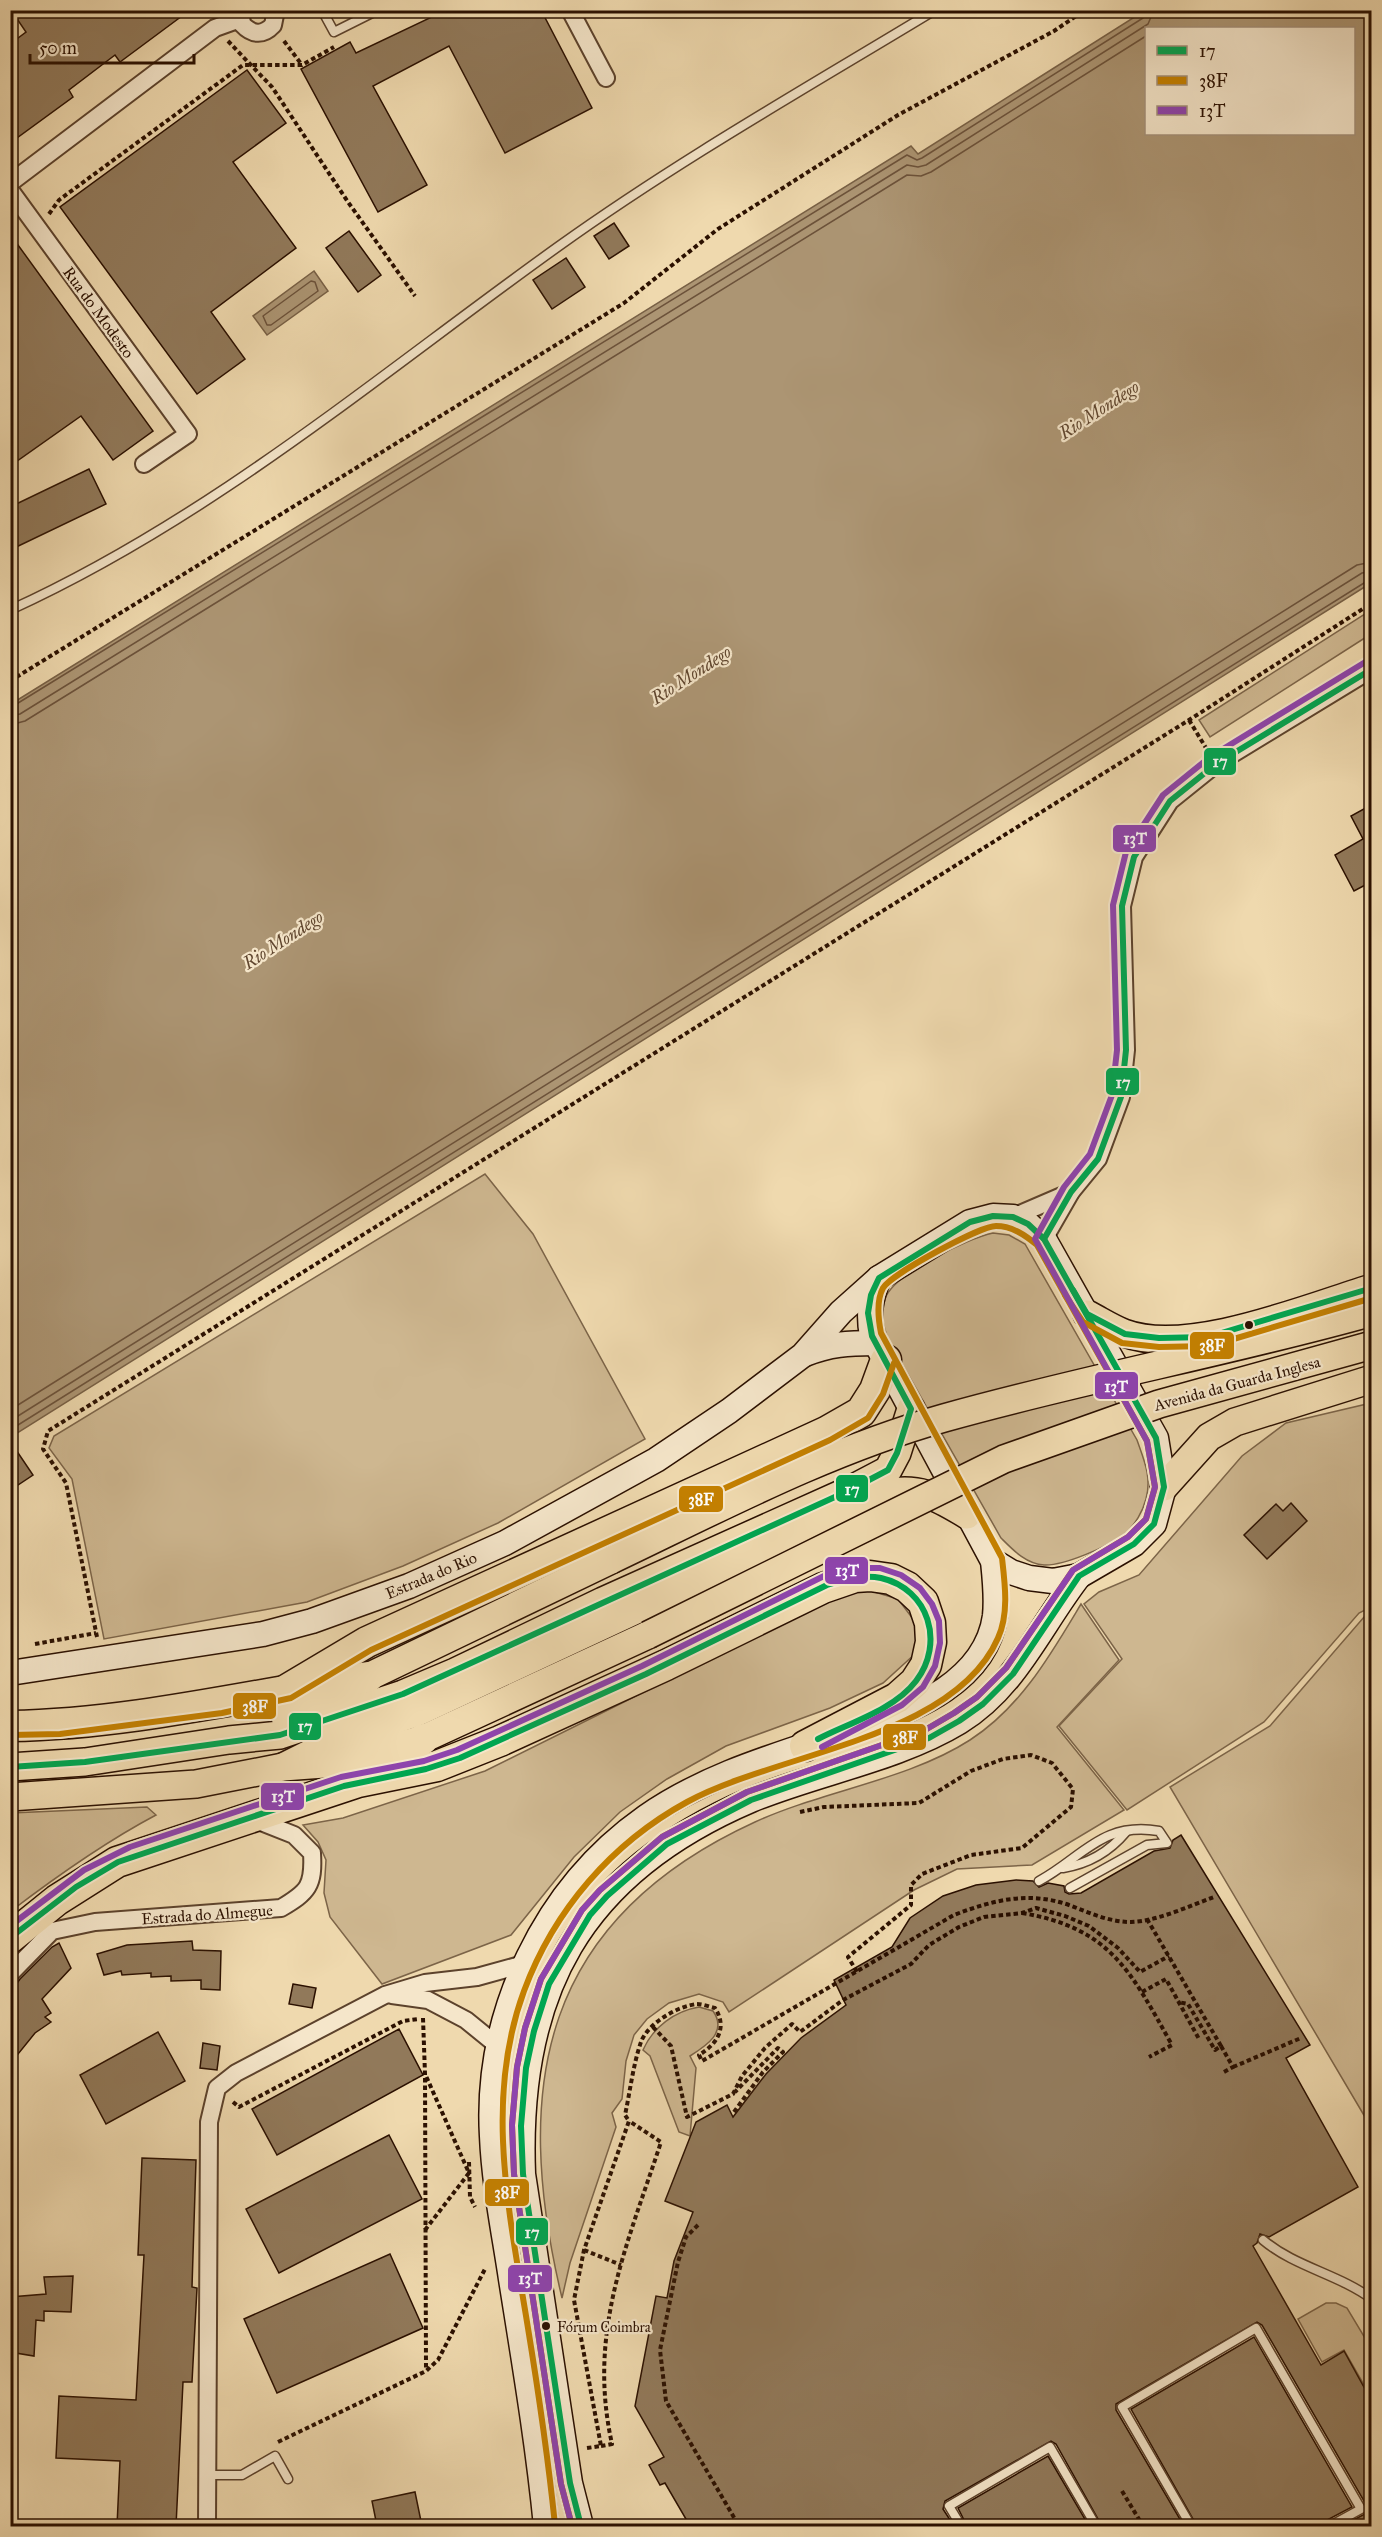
<svg xmlns="http://www.w3.org/2000/svg" width="1382" height="2537" font-family="'IM FELL Great Primer',serif">
<style>
.green{fill:#ceb790;stroke:#7c6448;stroke-width:1.5}
.water{fill:#ac9573;stroke:#786045;stroke-width:1.5;fill-rule:evenodd}
.lines{fill:none;stroke-linecap:round;stroke-linejoin:round}
.shore{stroke:#6c523a;stroke-width:1.5}
.building{fill:#91795a;stroke:#2b1000;stroke-width:1.5}
.lane-casing{stroke:#5c422c;stroke-width:11}
.street-casing{stroke:#5c422c;stroke-width:20}
.secondary-casing{stroke:#2b1000;stroke-width:27}
.primary-casing{stroke:#2b1000;stroke-width:30}
.highway-casing{stroke:#2b1000;stroke-width:33}
.path{stroke:#2b1000;stroke-width:4;stroke-dasharray:4.5 3;stroke-linecap:butt}
.lane{stroke:#f5e6ca;stroke-width:8}
.street{stroke:#f5e6ca;stroke-width:16}
.secondary{stroke:#f5e6ca;stroke-width:24}
.primary{stroke:#efd9ae;stroke-width:27}
.highway{stroke:#efd9ae;stroke-width:30}
.primary-bridge-casing{stroke:#2b1000;stroke-width:30;stroke-linecap:butt}
.primary-bridge{stroke:#efd9ae;stroke-width:27}
.bus-1-casing{stroke:#f5e6ca;stroke-width:10}
.bus-2-casing{stroke:#f5e6ca;stroke-width:10}
.bus-3-casing{stroke:#f5e6ca;stroke-width:10}
.bus-1{stroke:#00a651;stroke-width:6}
.bus-2{stroke:#c48000;stroke-width:6}
.bus-3{stroke:#8e44ad;stroke-width:6}
.bus-dot{fill:#2b1000;stroke:#f5e6ca;stroke-width:2}
.labels{text-anchor:middle;stroke-width:4.5;stroke-linejoin:round;paint-order:stroke}
.bus-label{font-size:14px;fill:#2b1000;stroke:#f5e6ca;text-anchor:start}
.street-label{font-size:16px;fill:#2b1000;stroke:#f5e6ca}
.water-label{font-size:18px;font-style:italic;fill:#5f452e;stroke:#f5e6ca}
.line-badge{stroke:#f5e6ca;stroke-width:2}
.badge-label{font-size:16px;text-anchor:middle;font-weight:bold;fill:#fff}
</style>
<rect width="100%" height="100%" fill="#efd9ae"/>
<filter id="stains"><feTurbulence type="fractalNoise" baseFrequency=".00333" numOctaves="4"/><feColorMatrix values="0 0 0 0 .2 0 0 0 0 .09 0 0 0 0 .02 0 0 0 .5 -.17"/></filter>
<radialGradient id="worn" r=".72"><stop offset=".6" stop-color="#630" stop-opacity="0"/><stop offset="1" stop-color="#630" stop-opacity=".3"/></radialGradient>
<g class="green">
<polygon points="1371,610 1371,634 1210,737 1199,720"/>
<polygon points="485,1174 533,1234 645,1439 498,1523 403,1566 307,1602 104,1639 72,1479 49,1448 54,1436"/>
<path d="M993,1233l16,2 16,9 112,196c7,20 15,37 9,59 -3,12 -11,26 -21,35 -16,12 -61,32 -81,31 -18,-1 -31,-15 -43,-27l-113,-199c-5,-14 -8,-25 -3,-40 7,-24 83,-61 108,-66z"/>
<polygon points="1371,1403 1371,1607 1359,1613 1264,1722 1127,1810 1059,1726 1122,1659 1084,1604 1099,1592 1139,1575 1242,1456 1286,1423"/>
<polygon points="868,1590 898,1599 916,1623 916,1653 883,1683 830,1708 726,1746 667,1779 620,1812 574,1857 511,1935 382,1984 330,1917 324,1893 326,1860 318,1842 303,1825 343,1818 485,1771 833,1598"/>
<path d="M1081,1604l38,56 -62,67 67,83 -92,55 -75,4 -43,21 -185,122 -6,-10 -24,-8 -30,9 -22,16 -13,16 -8,26 -4,38 -10,14 4,14 -46,136 -8,35c-51,-213 -21,-378 193,-476 67,-31 153,-42 215,-82 51,-33 81,-86 111,-136z"/>
<polygon points="1371,1613 1372,2111 1365,2117 1170,1787 1270,1726 1364,1617"/>
<path d="M147,1807l9,8c-51,27 -99,61 -145,96v-98z"/>
<path d="M699,2007l14,4c15,21 -7,35 -23,45l6,12 -6,68 -11,-4 -29,-76 -7,-6c10,-23 32,-39 56,-43z"/>
<polygon points="1326,2303 1336,2303 1347,2308 1371,2348 1371,2397 1344,2350 1322,2362 1298,2319"/>
</g>
<g class="water">
<path d="M1144,11h227v572l-1360,854v-733l900,-558 7,8zM1146,28h208v106h-208z"/>
<polygon points="314,271 328,291 267,335 253,316"/>
</g>
<g class="lines">
<g class="shore">
<polygon points="311,281 315,282 318,291 271,325 267,325 263,316"/>
<polyline points="10,708 907,155 917,160 922,158 1143,18 1146,10"/>
<polyline points="10,716 20,714 907,165 918,167 926,165 1148,24 1154,10"/>
<polyline points="10,725 25,721 907,175 921,176 931,172 1146,36"/>
<polyline points="10,1410 1357,565 1372,562"/>
<polyline points="10,1421 1362,573 1372,571"/>
<polyline points="10,1430 1372,578"/>
</g>
</g>
<g class="building">
<polygon points="11,10 190,10 120,62 115,55 69,90 73,97 10,143 10,44 26,32"/>
<polygon points="431,10 541,10 592,108 505,153 449,46 373,86 427,185 378,212 301,69 350,42 356,53 434,16"/>
<polygon points="247,70 286,123 233,162 296,248 211,312 245,359 197,394 60,207"/>
<polygon points="614,223 629,246 609,259 594,236"/>
<polygon points="349,231 381,275 358,292 326,248"/>
<polygon points="10,234 153,431 113,460 81,416 10,466"/>
<polygon points="566,258 585,287 552,309 533,280"/>
<polygon points="89,469 106,504 10,550 10,507"/>
<polygon points="1371,805 1371,882 1354,891 1335,855 1363,839 1351,816"/>
<polygon points="10,1441 33,1475 18,1485 10,1474"/>
<polygon points="1291,1503 1307,1521 1267,1559 1244,1535 1276,1504 1283,1511"/>
<polygon points="1181,1835 1310,2045 1286,2058 1358,2187 1269,2237 1260,2234 1257,2243 1253,2246 1321,2365 1344,2351 1371,2400 1371,2526 1342,2526 1365,2514 1367,2506 1262,2325 1257,2322 1116,2404 1116,2410 1184,2526 1102,2526 1056,2444 1051,2441 945,2501 943,2509 954,2526 690,2526 665,2483 660,2485 649,2465 664,2457 635,2406 656,2296 667,2298 674,2261 693,2212 665,2201 696,2122 727,2105 733,2117 766,2074 801,2038 846,2005 834,1980 892,1947 910,1918 943,1896 976,1885 1016,1880 1033,1881 1039,1887 1048,1883 1064,1886 1065,1892 1069,1894 1081,1893 1154,1851 1170,1848 1173,1840"/>
<polygon points="192,1941 193,1950 221,1951 220,1990 201,1989 201,1980 171,1981 171,1976 151,1977 151,1973 122,1975 121,1971 104,1975 97,1954 127,1945"/>
<polygon points="59,1943 71,1968 42,1999 51,2013 45,2017 51,2022 35,2033 10,2064 10,1993 20,1979 52,1947"/>
<polygon points="293,1984 316,1988 312,2008 289,2004"/>
<polygon points="399,2029 423,2075 277,2155 252,2109"/>
<polygon points="158,2032 185,2081 106,2124 80,2075"/>
<polygon points="203,2043 220,2046 217,2070 200,2068"/>
<polygon points="389,2135 422,2199 279,2273 246,2209"/>
<polygon points="142,2158 196,2160 192,2287 197,2288 192,2382 183,2382 176,2526 117,2526 120,2461 56,2458 59,2396 136,2400 144,2255 138,2255"/>
<polygon points="390,2254 423,2328 277,2393 244,2319"/>
<polygon points="73,2276 71,2312 44,2311 44,2321 36,2320 34,2356 10,2352 10,2297 46,2294 44,2277"/>
<polygon points="1254,2337 1352,2507 1327,2520 1324,2526 1197,2526 1131,2409"/>
<polygon points="1048,2456 1089,2526 967,2526 958,2508"/>
<polygon points="415,2492 422,2526 377,2526 372,2501"/>
</g>
<g class="lines">
<g class="lane-casing">
<g id="lane">
<polyline points="322,10 334,32 378,10"/>
<path d="M10,610c202,-92 370,-236 549,-364 120,-86 249,-159 376,-236"/>
<path d="M1063,1868c25,-4 47,-17 63,-36"/>
<path d="M1039,1881c43,-23 63,-60 120,-50l8,12 -20,2 -77,43"/>
<path d="M1263,2240c32,27 75,34 109,59"/>
<polyline points="207,2475 242,2475 275,2456 288,2479"/>
<polyline points="961,2526 949,2506 1050,2447 1096,2526"/>
<polyline points="1191,2526 1122,2407 1256,2328 1361,2509 1330,2526"/>
</g>
</g>
<g class="street-casing">
<g id="street">
<path d="M240,10l2,14c10,11 21,12 31,1l3,-15"/>
<polyline points="570,10 606,78"/>
<polyline points="10,183 215,28 240,19"/>
<polyline points="10,190 188,434 144,464"/>
<polyline points="1013,1217 1071,1192"/>
<polyline points="1044,1239 1071,1192 1098,1159 1121,1097 1126,1050 1122,906 1134,857 1170,801 1216,764 1372,669"/>
<path d="M10,1974l42,-43 43,-9 186,-14c27,-16 33,-22 31,-55l-18,-18 -43,-17"/>
<polyline points="392,1995 428,2000 466,2020 498,2046"/>
<polyline points="207,2526 209,2122 217,2088 236,2073 385,1995 425,1983 477,1977 524,1964"/>
</g>
</g>
<g class="secondary-casing">
<g id="secondary">
<path d="M805,1354c24,-10 44,-11 70,-11"/>
<polyline points="10,1673 263,1634 312,1621 409,1586 505,1543 656,1460 729,1411 803,1355 841,1312 879,1278 970,1222 993,1216 1013,1217 1028,1224 1044,1239 1156,1438 1164,1487 1154,1524 1134,1544 1079,1576 1053,1581 1029,1578 1011,1572 993,1561"/>
<path d="M861,1728c53,-18 125,-47 134,-112 2,-19 0,-36 -2,-55l-121,-225c-4,-22 -2,-37 7,-58"/>
<path d="M546,2526c-8,-82 -22,-165 -35,-247 -7,-47 -17,-95 -19,-143 -7,-123 53,-248 154,-319 53,-37 115,-57 176,-77"/>
<path d="M581,2526l-11,-43 -47,-309c-7,-182 57,-301 228,-374 65,-27 147,-41 208,-78 57,-35 81,-96 120,-146"/>
</g>
</g>
<g class="primary-casing">
<g id="primary">
<path d="M1087,1314c12,6 24,14 37,19 64,24 183,-25 248,-45"/>
<polyline points="1164,1487 1209,1437 1235,1422 1372,1379"/>
<polyline points="285,1717 611,1560"/>
<polyline points="10,1767 85,1762 229,1740 280,1735 403,1694 455,1672 603,1601 848,1491 888,1470 897,1453 911,1409"/>
<path d="M283,1767l48,-24 89,-32 466,-218c35,-7 52,5 81,22"/>
<polyline points="10,1797 196,1784 283,1767 338,1763 423,1739 648,1635"/>
</g>
</g>
<g class="highway-casing">
<g id="highway">
<polyline points="288,1689 367,1642 826,1432 861,1412 875,1390 886,1360"/>
<path d="M10,1726c121,-2 239,-31 358,-49"/>
<polyline points="371,1774 423,1739"/>
<polyline points="10,1938 57,1900 117,1862 358,1782 437,1766 500,1741 666,1665 823,1588 855,1577 870,1576 891,1579 907,1587 923,1602 930,1623 931,1642 926,1665 915,1682 897,1698 805,1746"/>
</g>
</g>
<g class="path">
<polyline points="390,16 401,10"/>
<polyline points="228,41 272,87 348,202 415,296"/>
<polyline points="284,41 302,65"/>
<polyline points="49,214 59,200 243,65 302,65 334,47"/>
<polyline points="10,681 624,303 718,229 898,115 1054,31 1085,10"/>
<polyline points="1189,720 1206,748"/>
<polyline points="97,1637 66,1483 43,1449 48,1431 1189,720 1372,603"/>
<polyline points="35,1644 96,1633"/>
<polyline points="800,1812 824,1807 919,1803 971,1771 1003,1759 1031,1755 1052,1763 1073,1789 1071,1807 1022,1848 971,1855 922,1874 911,1885 911,1905 848,1957 857,1972"/>
<path d="M1022,1913c89,15 109,59 150,132l-23,12"/>
<polyline points="1147,1919 1221,2046 1215,2050 1188,2004 1178,2002"/>
<polyline points="1142,1992 1166,1979 1199,2039"/>
<polyline points="423,2018 425,2074 426,2370"/>
<polyline points="653,2027 671,2046 687,2117 733,2094 742,2076 765,2048 792,2024 800,2032 843,2000 911,1964 929,1945 959,1927 984,1917 1022,1913 1036,1908 1065,1916 1089,1926 1118,1948 1140,1972 1169,1956"/>
<polyline points="1221,2046 1233,2067 1224,2072"/>
<polyline points="1233,2067 1301,2038"/>
<polyline points="233,2102 239,2107 403,2021 418,2019"/>
<polyline points="734,2112 763,2072 783,2052 778,2048 735,2092"/>
<polyline points="469,2162 470,2197 475,2207"/>
<polyline points="698,2225 686,2237 678,2262 660,2350 666,2401 739,2526"/>
<polyline points="425,2230 469,2173 426,2076"/>
<polyline points="584,2250 621,2265"/>
<polyline points="278,2442 426,2371 438,2360 485,2269"/>
<path d="M601,2446l11,-2c-25,-112 15,-198 49,-302l-32,-21"/>
<path d="M587,2448l14,-2 -27,-146 10,-50 45,-129 -4,-6c5,-23 8,-50 16,-73 7,-19 37,-36 56,-38 6,0 13,3 18,4 13,20 2,36 -16,47l3,6 252,-146c39,-15 75,-24 115,-10 21,8 40,17 62,17 27,-1 58,-16 83,-25"/>
<polyline points="1122,2491 1143,2526"/>
</g>
<use href="#lane" class="lane"/>
<use href="#street" class="street"/>
<use href="#secondary" class="secondary"/>
<use href="#primary" class="primary"/>
<use href="#highway" class="highway"/>
<g class="primary-bridge-casing">
<g id="primary-bridge">
<path d="M611,1560c109,-52 216,-109 333,-142 142,-40 286,-66 428,-106"/>
<polyline points="648,1635 1004,1459 1159,1404 1372,1345"/>
</g>
</g>
<use href="#primary-bridge" class="primary-bridge"/>
<g class="bus-1-casing">
<g id="bus-1">
<polyline points="1044,1239 1071,1192 1098,1159 1121,1097 1126,1050 1122,906 1134,857 1170,801 1216,764 1372,669"/>
<polyline points="1073,1290 1087,1314 1125,1334 1159,1338 1208,1337 1372,1288"/>
<polyline points="10,1767 85,1762 280,1735 403,1694 848,1491 888,1470 897,1453 911,1409 872,1336 868,1313 871,1295 879,1278 970,1222 993,1216 1013,1217 1028,1224 1044,1239 1156,1438 1164,1487 1154,1524 1134,1544 1079,1576 1013,1674 983,1704 959,1721 929,1738 751,1800 667,1844 607,1896 590,1915 549,1984 534,2031 526,2068 521,2126 523,2174 570,2483 581,2526"/>
<path d="M10,1938l66,-51 42,-25 226,-76 82,-17 34,-11 186,-84 181,-89c17,-6 36,-11 54,-7 48,11 64,65 35,103 -22,29 -67,42 -98,58"/>
</g>
</g>
<g class="bus-2-casing">
<g id="bus-2">
<polyline points="1065,1295 1083,1322 1122,1343 1159,1347 1210,1346 1372,1298"/>
<polyline points="10,1735 60,1734 222,1713 291,1698 371,1650 830,1440 868,1418 883,1394 894,1363"/>
<path d="M555,2525c-7,-68 -17,-136 -28,-203 -18,-110 -43,-223 -3,-331 30,-81 88,-148 163,-189 89,-49 267,-63 311,-164 11,-24 7,-54 4,-80l-121,-225c-3,-15 -5,-32 2,-45 8,-14 97,-62 113,-62 16,0 29,9 41,19l110,196 8,46 -9,32 -18,18 -55,33 -67,98 -29,29 -23,16 -29,17 -178,62 -85,45 -62,53 -18,20 -41,69 -16,49 -8,39 -5,58 2,49 47,310 11,42"/>
</g>
</g>
<g class="bus-3-casing">
<g id="bus-3">
<polyline points="10,1926 84,1870 130,1847 341,1777 424,1761 457,1750 642,1666 824,1576 857,1568 880,1568 901,1575 920,1588 932,1604 939,1621 940,1643 935,1666 923,1687 902,1705 822,1747"/>
<polyline points="572,2526 561,2484 514,2174 512,2125 517,2067 525,2028 541,1979 582,1910 600,1890 662,1837 747,1792 925,1730 954,1713 977,1697 1006,1668 1073,1570 1128,1537 1146,1519 1155,1487 1147,1441 1035,1239 1064,1187 1090,1154 1112,1095 1117,1050 1113,905 1126,852 1163,795 1210,757 1367,661"/>
</g>
</g>
<use href="#bus-1" class="bus-1"/>
<use href="#bus-2" class="bus-2"/>
<use href="#bus-3" class="bus-3"/>
</g>
<g class="bus-dot">
<circle cx="1249" cy="1325" r="5"/>
<circle cx="546" cy="2326" r="5"/>
</g>
<g class="labels">
<g class="bus-label">
<text x="557" y="2332">Fórum Coimbra</text>
</g>
<g class="street-label">
<text transform="translate(99 312) rotate(54)" y="6">Rua do Modesto</text>
<text transform="translate(1237 1383) rotate(-15)" y="6">Avenida da Guarda Inglesa</text>
<text transform="translate(431 1575) rotate(-23)" y="6">Estrada do Rio</text>
<text transform="translate(207 1914) rotate(-4)" y="6">Estrada do Almegue</text>
</g>
<g class="water-label">
<text transform="translate(1099 410) rotate(-33)" y="6">Rio Mondego</text>
<text transform="translate(691 675) rotate(-33)" y="6">Rio Mondego</text>
<text transform="translate(283 940) rotate(-33)" y="6">Rio Mondego</text>
</g>
</g>
<g class="line-badge">
<rect x="1203" y="747" width="34" height="29" rx="6" fill="#00a651"/>
<rect x="1112" y="824" width="45" height="29" rx="6" fill="#8e44ad"/>
<rect x="1105" y="1067" width="35" height="29" rx="6" fill="#00a651"/>
<rect x="1189" y="1331" width="46" height="29" rx="6" fill="#c48000"/>
<rect x="1094" y="1371" width="45" height="29" rx="6" fill="#8e44ad"/>
<rect x="835" y="1474" width="34" height="29" rx="6" fill="#00a651"/>
<rect x="678" y="1485" width="46" height="28" rx="6" fill="#c48000"/>
<rect x="824" y="1556" width="45" height="29" rx="6" fill="#8e44ad"/>
<rect x="232" y="1692" width="45" height="28" rx="6" fill="#c48000"/>
<rect x="288" y="1712" width="34" height="29" rx="6" fill="#00a651"/>
<rect x="882" y="1723" width="45" height="28" rx="6" fill="#c48000"/>
<rect x="260" y="1782" width="45" height="29" rx="6" fill="#8e44ad"/>
<rect x="484" y="2178" width="46" height="29" rx="6" fill="#c48000"/>
<rect x="515" y="2217" width="34" height="29" rx="6" fill="#00a651"/>
<rect x="507" y="2264" width="46" height="29" rx="6" fill="#8e44ad"/>
</g>
<g class="badge-label">
<text x="1220" y="767">17</text>
<text x="1135" y="844">13T</text>
<text x="1123" y="1088">17</text>
<text x="1212" y="1351">38F</text>
<text x="1116" y="1392">13T</text>
<text x="852" y="1495">17</text>
<text x="701" y="1505">38F</text>
<text x="847" y="1576">13T</text>
<text x="255" y="1712">38F</text>
<text x="305" y="1732">17</text>
<text x="905" y="1743">38F</text>
<text x="283" y="1802">13T</text>
<text x="507" y="2198">38F</text>
<text x="532" y="2238">17</text>
<text x="530" y="2284">13T</text>
</g>
<rect width="1382" height="2537" fill="none" stroke="#efd9ae" stroke-width="36"/>
<rect x="12" y="12" width="1358" height="2513" fill="none" stroke="#2b1000" stroke-width="3"/>
<rect x="18" y="18" width="1346" height="2501" fill="none" stroke="#2b1000" stroke-width="1.5"/>
<rect x="1145" y="27" width="210" height="108" fill="#f5e6ca" stroke="#a49079" stroke-width="1.5"/>
<rect x="1157" y="46" width="30" height="9" fill="#00a651" stroke="#a49079" stroke-width="1.5"/>
<text x="1199" y="57" font-size="18" fill="#2b1000">17</text>
<rect x="1157" y="76" width="30" height="9" fill="#c48000" stroke="#a49079" stroke-width="1.5"/>
<text x="1199" y="87" font-size="18" fill="#2b1000">38F</text>
<rect x="1157" y="106" width="30" height="9" fill="#8e44ad" stroke="#a49079" stroke-width="1.5"/>
<text x="1199" y="117" font-size="18" fill="#2b1000">13T</text>
<path d="M30 54v9h164v-9" fill="none" stroke="#2b1000" stroke-width="3"/>
<text x="39" y="54" font-size="18" fill="#2b1000" stroke="#f5e6ca" stroke-width="4.5" paint-order="stroke">50 m</text>
<rect width="100%" height="100%" filter="url(#stains)"/>
<rect width="100%" height="100%" fill="url(#worn)"/>
</svg>
